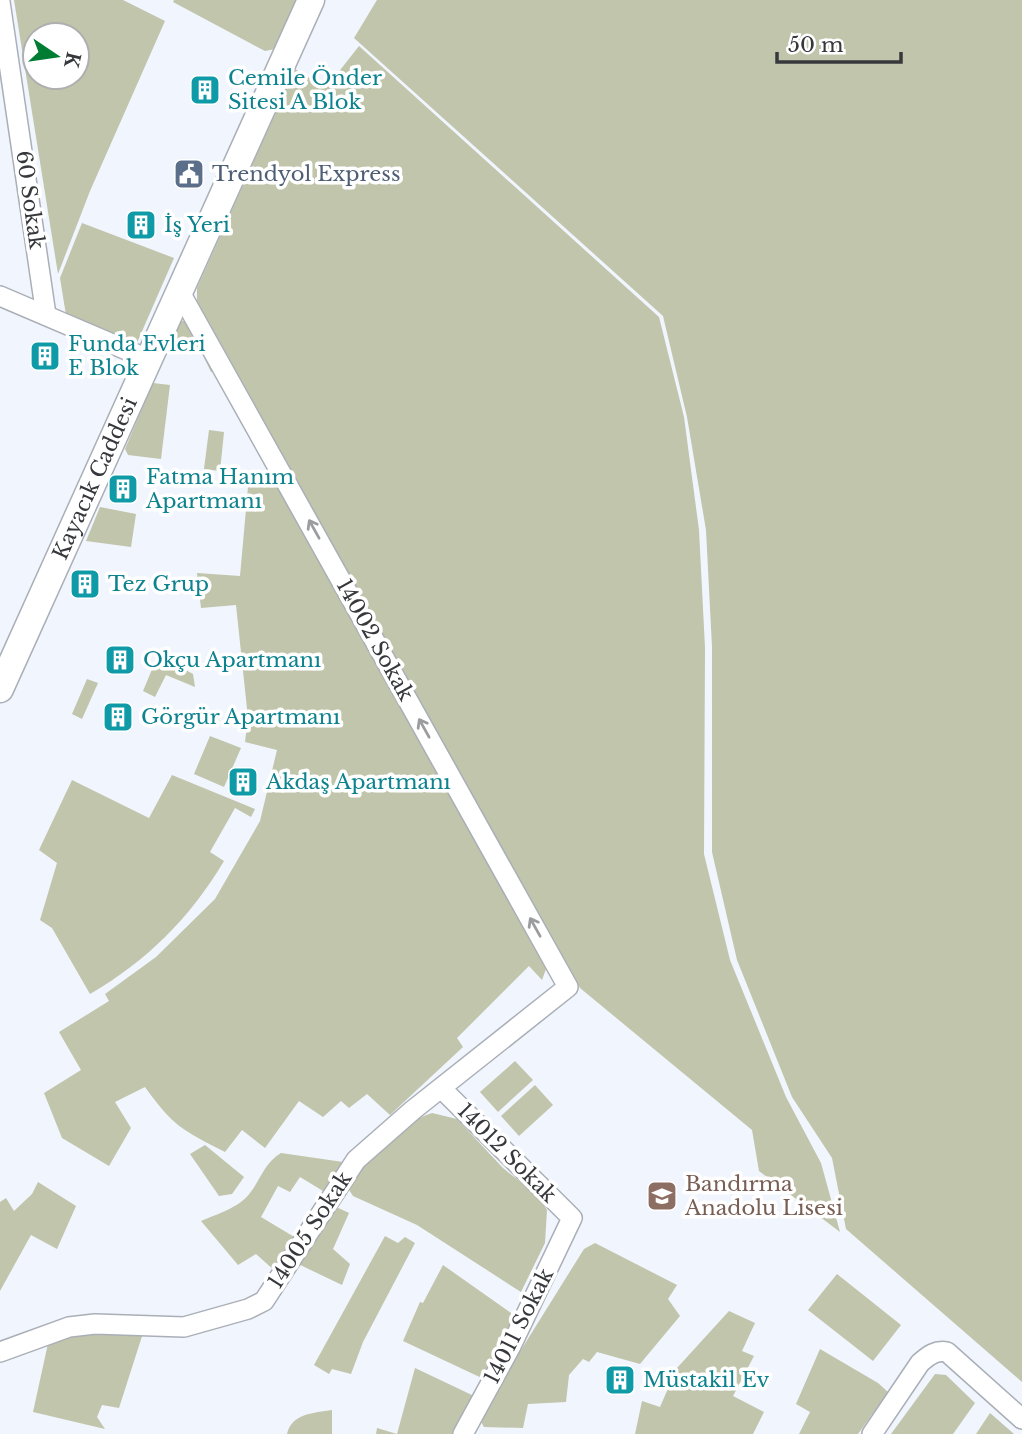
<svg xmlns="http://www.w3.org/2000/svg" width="1022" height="1434" font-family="'Libre Baskerville',serif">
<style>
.green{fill:#c0c5ab;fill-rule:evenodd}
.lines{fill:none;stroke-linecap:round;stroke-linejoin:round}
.street-casing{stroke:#aaafb7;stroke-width:22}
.secondary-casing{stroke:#aaafb7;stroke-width:29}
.street{stroke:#fff;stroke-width:19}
.secondary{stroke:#fff;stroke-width:26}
.oneway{stroke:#9b9c9e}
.labels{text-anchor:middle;stroke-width:7;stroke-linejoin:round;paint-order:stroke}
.culture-label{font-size:21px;fill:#0d838f;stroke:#fff;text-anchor:start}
.service-label{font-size:21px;fill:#4e5e75;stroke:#fff;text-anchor:start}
.street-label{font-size:21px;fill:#37383c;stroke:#fff}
.education-label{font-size:21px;fill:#785e54;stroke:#fff;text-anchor:start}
</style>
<rect width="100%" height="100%" fill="#f1f5fe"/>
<g class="green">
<path d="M14,0h109l42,21 -75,170 -32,83zM35,35h42v42h-42z"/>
<polygon points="174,0 297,0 275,49 265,51 173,2"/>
<polygon points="377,0 1022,0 1022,1382 846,1229 832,1158 792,1097 737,960 712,852 712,647 706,530 687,417 663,316 354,38"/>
<polygon points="359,46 659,317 684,417 699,530 705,648 704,854 730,960 786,1097 821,1163 840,1232 759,1171 752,1130 580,988 197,301 197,288 295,69 326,88"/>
<polygon points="82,223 174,258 136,345 66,315 60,278"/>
<polygon points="177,321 191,321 218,370 211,372 201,351 168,345"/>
<polygon points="153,383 170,385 161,459 128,455 125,449"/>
<polygon points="209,430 224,432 220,471 204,469"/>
<path d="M280,485l19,30 247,454 -4,11 -13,-14 -72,72 6,9 -73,68 -23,-21 -18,14 -8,-7 -18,16 -24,-16 -34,47 -23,-18 -17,22c-43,-22 -52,-26 -80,-65l-30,15 16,26 -22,38 -47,-28 -18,-45 37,-23 -22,-38 50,-31 -4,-7 51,-37 59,-58 45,-78 17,-71 -32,-8 3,-24 -12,-113 -35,3 -4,-35 43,3 8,-89z"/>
<polygon points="100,507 136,514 131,547 86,541"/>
<polygon points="158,655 193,674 195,687 166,675 155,697 143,691"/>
<polygon points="87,679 98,683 82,719 72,714"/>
<polygon points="210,736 241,748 224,787 194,774"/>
<path d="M172,775l83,34 -4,8 -16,-9 -25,44 14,9c-34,57 -77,100 -134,133l-38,-66 -12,-8 17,-57 -18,-13 33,-70 77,38z"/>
<polygon points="515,1061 533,1080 498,1112 480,1092"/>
<polygon points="535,1085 553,1105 519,1136 501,1116"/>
<path d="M432,1113l25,6 46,49 36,29 8,13 -2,33 -24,49 -104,-67 -64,-29 -7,-11c25,-31 48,-59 86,-72z"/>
<polygon points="205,1145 244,1177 232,1194 219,1196 190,1154"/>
<path d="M281,1153l62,9 -20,29 -23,-14 -10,15 -12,-6 -17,31 35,21 -21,33 -19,-17 -18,11 -37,-44c16,-7 38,-13 49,-28 11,-14 15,-31 31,-40z"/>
<polygon points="38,1182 76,1206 57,1249 31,1235 0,1291 0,1202 6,1198 14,1211 32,1194"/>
<polygon points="332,1205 349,1213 333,1249 350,1264 342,1285 294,1262"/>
<polygon points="385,1236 398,1243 405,1237 415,1243 363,1342 351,1374 332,1369 329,1374 314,1365"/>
<polygon points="595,1243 677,1285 668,1299 680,1316 640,1364 597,1352 589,1362 583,1359 569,1375 566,1402 528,1404 523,1428 484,1427 480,1420 486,1406 584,1249"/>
<polygon points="443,1265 511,1313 511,1323 486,1380 403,1341 420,1302 423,1303"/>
<polygon points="837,1274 901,1325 873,1361 808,1310"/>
<polygon points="729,1311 755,1323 742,1351 754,1356 733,1396 764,1412 753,1434 635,1434 642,1401 660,1407 677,1368"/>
<polygon points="144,1330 119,1408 102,1405 97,1417 105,1429 33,1412 49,1339 75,1331"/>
<polygon points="820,1349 878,1383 888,1392 858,1434 799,1434 810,1412 796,1404"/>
<polygon points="415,1368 474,1396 456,1434 376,1434 377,1428 397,1434"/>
<polygon points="935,1374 946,1375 975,1403 953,1434 891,1434"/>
<path d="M332,1410v24h-45c5,-21 27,-21 45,-24z"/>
<polygon points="990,1413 1014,1434 976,1434"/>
</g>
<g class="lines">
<g class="street-casing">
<g id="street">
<polyline points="0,2 46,315"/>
<polyline points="0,296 150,360"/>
<polyline points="442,1089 572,1218 511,1346 463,1434"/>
<polyline points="0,1352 69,1327 95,1324 184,1327 248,1309 264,1301 356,1160 413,1110 568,987 181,294"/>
<path d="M872,1434l48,-71c9,-8 16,-13 27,-11l75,67"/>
</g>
</g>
<g class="secondary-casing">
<g id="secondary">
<path id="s1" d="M0,689l311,-689"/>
</g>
</g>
<use href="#street" class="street"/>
<use href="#secondary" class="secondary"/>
</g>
<defs><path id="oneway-shaft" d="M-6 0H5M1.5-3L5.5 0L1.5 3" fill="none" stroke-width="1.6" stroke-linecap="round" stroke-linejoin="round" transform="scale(1.75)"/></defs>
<g class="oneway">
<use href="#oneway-shaft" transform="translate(314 529) rotate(-119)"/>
<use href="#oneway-shaft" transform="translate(424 728) rotate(-119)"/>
<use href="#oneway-shaft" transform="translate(535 927) rotate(-119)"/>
</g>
<defs>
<g id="building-square" transform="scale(1.575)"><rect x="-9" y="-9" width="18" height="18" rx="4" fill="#0f9aa8" stroke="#fff"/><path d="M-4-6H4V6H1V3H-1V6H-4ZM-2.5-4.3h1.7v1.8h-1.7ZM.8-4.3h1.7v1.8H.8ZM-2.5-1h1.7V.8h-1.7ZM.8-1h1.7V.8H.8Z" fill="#fff"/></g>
<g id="civic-square" transform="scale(1.575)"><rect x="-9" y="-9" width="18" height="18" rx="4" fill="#5c6f8a" stroke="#fff"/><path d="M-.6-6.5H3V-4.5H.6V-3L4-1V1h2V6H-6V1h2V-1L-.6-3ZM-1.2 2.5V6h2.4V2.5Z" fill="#fff"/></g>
<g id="school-square" transform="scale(1.575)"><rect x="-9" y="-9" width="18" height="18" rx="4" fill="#8d6e63" stroke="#fff"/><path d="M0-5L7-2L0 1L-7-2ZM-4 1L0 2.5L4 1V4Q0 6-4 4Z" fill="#fff"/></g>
</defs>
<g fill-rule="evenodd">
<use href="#building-square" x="205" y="90"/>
<use href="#civic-square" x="189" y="174"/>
<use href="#building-square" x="141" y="225"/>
<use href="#building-square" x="45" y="356"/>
<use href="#building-square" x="123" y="489"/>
<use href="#building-square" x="85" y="584"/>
<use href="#building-square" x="120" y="660"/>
<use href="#building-square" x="118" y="717"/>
<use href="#building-square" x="243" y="782"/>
<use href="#school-square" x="662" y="1196"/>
<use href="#building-square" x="620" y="1380"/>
</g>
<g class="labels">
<g class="culture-label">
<text x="228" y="85">Cemile Önder<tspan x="228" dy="24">Sitesi A Blok</tspan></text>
<text x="164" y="232">İş Yeri</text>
<text x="68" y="351">Funda Evleri<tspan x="68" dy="24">E Blok</tspan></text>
<text x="146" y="484">Fatma Hanım<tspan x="146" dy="24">Apartmanı</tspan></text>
<text x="108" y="591">Tez Grup</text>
<text x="143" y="667">Okçu Apartmanı</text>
<text x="141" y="724">Görgür Apartmanı</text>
<text x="266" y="789">Akdaş Apartmanı</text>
<text x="643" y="1387">Müstakil Ev</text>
</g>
<g class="service-label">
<text x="212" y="181">Trendyol Express</text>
</g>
<g class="street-label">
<text transform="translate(30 200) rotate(82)" y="7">60 Sokak</text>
<text dy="7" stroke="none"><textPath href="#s1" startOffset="231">Kayacık Caddesi</textPath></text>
<text transform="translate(375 640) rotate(61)" y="7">14002 Sokak</text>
<text transform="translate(507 1153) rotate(45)" y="7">14012 Sokak</text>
<text transform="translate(310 1230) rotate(-57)" y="7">14005 Sokak</text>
<text transform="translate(519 1326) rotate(-63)" y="7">14011 Sokak</text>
</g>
<g class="education-label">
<text x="685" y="1191">Bandırma<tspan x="685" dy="24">Anadolu Lisesi</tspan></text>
</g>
</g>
<g transform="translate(56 56) rotate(103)"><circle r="33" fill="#ffffff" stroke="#afafb1" stroke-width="2"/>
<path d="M0-5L12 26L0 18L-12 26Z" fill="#017c33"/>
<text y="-10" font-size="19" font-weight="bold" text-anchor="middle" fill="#37383c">K</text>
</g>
<path d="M777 52v10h124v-10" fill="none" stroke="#37383c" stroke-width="3.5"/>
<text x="788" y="52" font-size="21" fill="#37383c" stroke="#ffffff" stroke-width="5" paint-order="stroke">50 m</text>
</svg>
